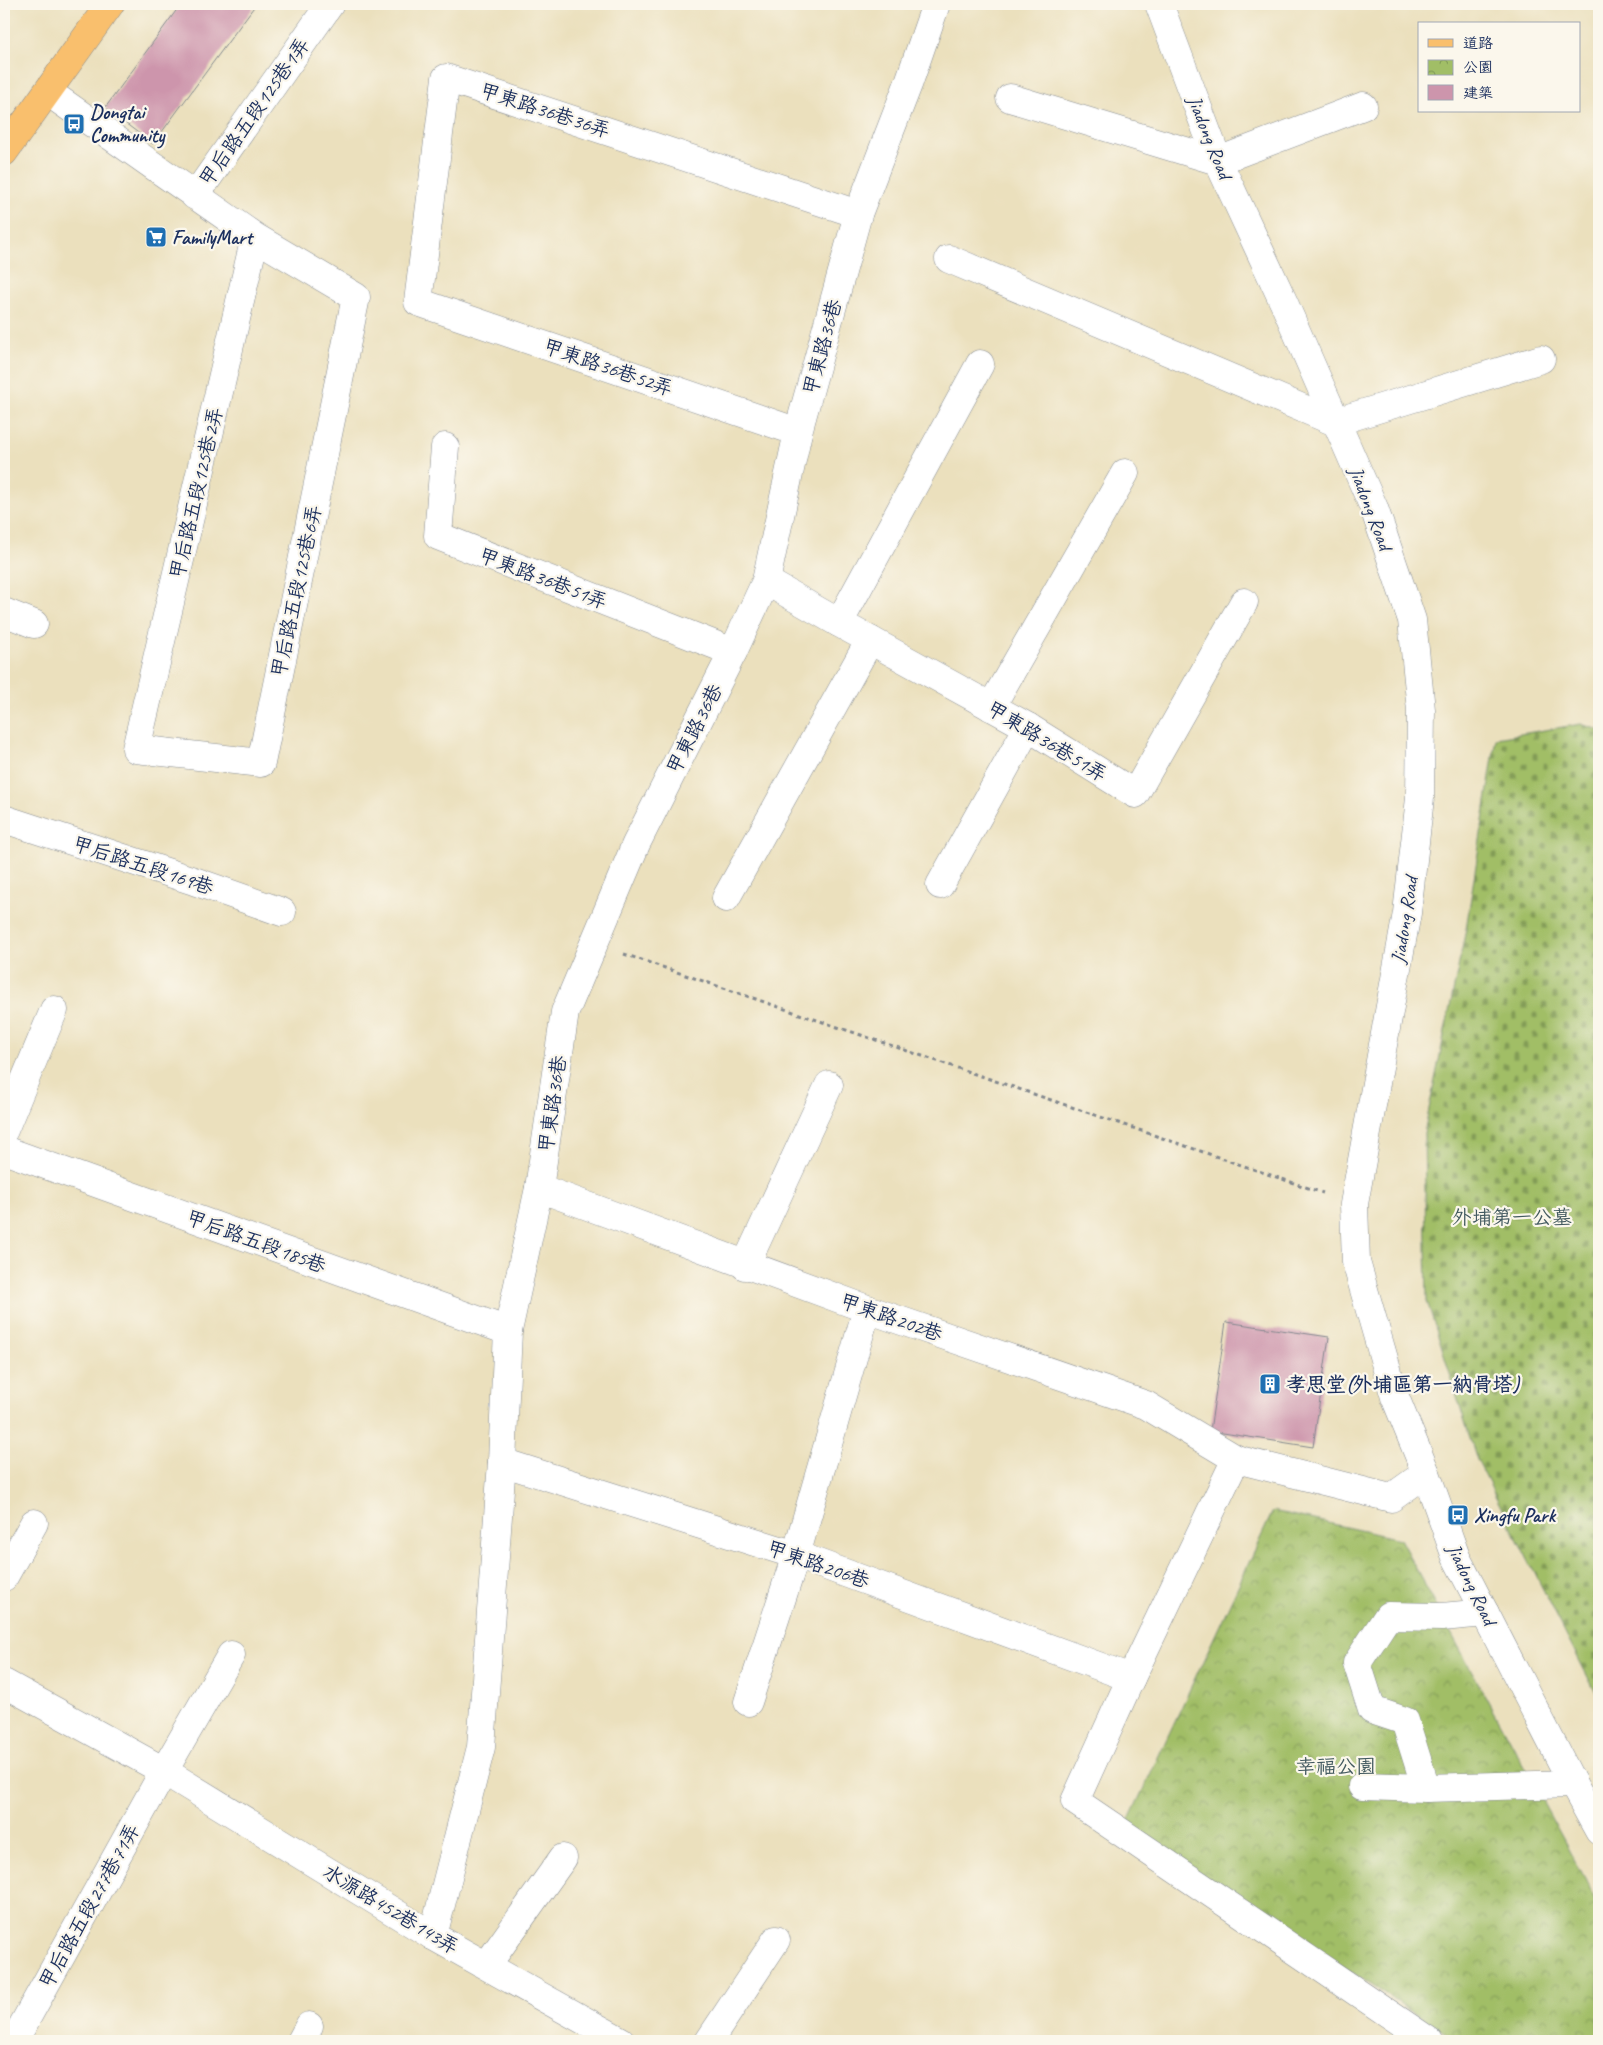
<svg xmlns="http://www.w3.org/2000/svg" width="1603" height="2045" font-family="Caveat,'LXGW WenKai TC',sans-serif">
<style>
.cemetery{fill:url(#cemetery-stones);stroke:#5e7662}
.park{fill:url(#park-crowns);stroke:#5e7662}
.building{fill:#cd95ac}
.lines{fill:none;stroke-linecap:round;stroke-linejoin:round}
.minor-casing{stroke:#83888e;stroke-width:29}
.major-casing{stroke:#83888e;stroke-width:29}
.path{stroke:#83888e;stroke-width:3;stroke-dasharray:4 4;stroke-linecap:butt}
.minor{stroke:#fff;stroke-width:28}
.major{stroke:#f9bf6d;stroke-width:28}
.labels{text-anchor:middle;stroke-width:4.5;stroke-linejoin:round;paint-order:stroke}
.street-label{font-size:20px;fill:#1b2f5e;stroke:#fbf7ec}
.poi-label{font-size:20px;font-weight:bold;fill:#1b2f5e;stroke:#fbf7ec;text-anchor:start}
.park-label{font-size:20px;fill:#435a60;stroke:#fbf7ec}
</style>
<defs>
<pattern id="cemetery-stones" width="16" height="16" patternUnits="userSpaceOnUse" patternTransform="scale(1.25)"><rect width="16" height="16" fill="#a1be66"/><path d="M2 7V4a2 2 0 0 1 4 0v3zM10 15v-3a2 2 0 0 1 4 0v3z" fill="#829b57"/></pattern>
<pattern id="park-crowns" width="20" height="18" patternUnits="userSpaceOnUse" patternTransform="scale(1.25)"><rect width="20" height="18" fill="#a1be66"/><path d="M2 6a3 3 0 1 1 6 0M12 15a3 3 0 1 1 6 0" fill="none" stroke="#829b57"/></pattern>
</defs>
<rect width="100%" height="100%" fill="#fbf7ec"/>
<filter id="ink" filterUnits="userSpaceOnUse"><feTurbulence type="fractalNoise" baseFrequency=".02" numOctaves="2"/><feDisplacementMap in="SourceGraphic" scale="10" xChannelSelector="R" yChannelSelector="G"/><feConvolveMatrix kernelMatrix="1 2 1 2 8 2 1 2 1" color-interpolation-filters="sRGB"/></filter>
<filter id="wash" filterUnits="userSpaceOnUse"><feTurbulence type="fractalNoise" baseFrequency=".0096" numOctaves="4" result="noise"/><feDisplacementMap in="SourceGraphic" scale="20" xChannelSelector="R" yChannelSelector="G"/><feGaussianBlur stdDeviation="1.12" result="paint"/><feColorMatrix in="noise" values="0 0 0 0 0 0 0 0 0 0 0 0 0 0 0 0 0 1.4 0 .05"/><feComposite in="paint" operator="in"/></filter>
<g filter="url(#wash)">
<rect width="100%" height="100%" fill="#ebe0bd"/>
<polygon class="cemetery" points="1581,724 1599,730 1599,1699 1477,1460 1427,1301 1424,1133 1466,929 1496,738"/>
<polygon class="park" points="1273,1511 1400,1539 1599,1905 1599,2041 1458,2041 1126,1826"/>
<g id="blocks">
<g class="building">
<polygon points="181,4 256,4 153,144 105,108"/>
<polygon points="1226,1322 1329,1337 1313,1447 1210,1431"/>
</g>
</g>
</g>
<g filter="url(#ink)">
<use href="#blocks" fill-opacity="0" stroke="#83888e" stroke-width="1"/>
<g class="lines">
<g class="minor-casing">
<g id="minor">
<polyline points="1159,4 1218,161 1284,303 1374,508 1412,620 1421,710 1420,798 1407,913 1354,1204 1356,1262 1395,1397 1426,1473 1456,1557 1573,1784 1599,1831"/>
<polyline points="48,92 255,237 356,297 261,763 136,749 255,237"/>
<polyline points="1010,98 1218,161 1363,106"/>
<polyline points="195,196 330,4"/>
<polyline points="949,259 1335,422 1541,359"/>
<polyline points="798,432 418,302 446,78 858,214"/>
<polyline points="445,447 438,536 733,652"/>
<polyline points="766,581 839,623 1028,727 1135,794 1244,602"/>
<polyline points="4,612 34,624"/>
<polyline points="839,623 980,364"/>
<polyline points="991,707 1125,473"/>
<polyline points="4,819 194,881 282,912"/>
<polyline points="940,885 1028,727"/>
<polyline points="726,898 870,640"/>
<polyline points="4,1130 54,1010"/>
<polyline points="4,1150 508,1331"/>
<polyline points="539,1188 867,1309 1146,1405 1236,1459"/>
<polyline points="745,1266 829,1085"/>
<polyline points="502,1462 796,1555 1131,1678"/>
<polyline points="1426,1473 1391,1498 1236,1459 1131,1678 1075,1801 1429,2041"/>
<polyline points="4,1577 34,1523"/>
<polyline points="4,1683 164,1771 433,1936 621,2041"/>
<polyline points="748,1702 796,1555 867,1309"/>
<polyline points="1362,1786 1426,1788 1573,1784"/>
<polyline points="1426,1788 1405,1721 1372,1710 1357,1663 1388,1616 1442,1617 1485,1613"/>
<polyline points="433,1936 481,1747 502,1462 508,1331 539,1188 565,1012 636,844 733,652 766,581 798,432 858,214 909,82 936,4"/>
<polyline points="487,1965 563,1858"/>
<polyline points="14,2041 164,1771 231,1655"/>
<polyline points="301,2041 309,2026"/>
<polyline points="709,2041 776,1940"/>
</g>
</g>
<g class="major-casing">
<polyline id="major" points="4,152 110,4"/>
</g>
<polyline class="path" points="624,954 1323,1193"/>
<use href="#minor" class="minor"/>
<use href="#major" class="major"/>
</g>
</g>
<defs>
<g id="bus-square" transform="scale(1.125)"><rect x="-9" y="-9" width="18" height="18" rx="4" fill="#1f6fb2" stroke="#fbf7ec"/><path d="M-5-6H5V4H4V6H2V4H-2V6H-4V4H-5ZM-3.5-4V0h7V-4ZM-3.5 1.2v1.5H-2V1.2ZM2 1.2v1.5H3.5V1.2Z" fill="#fff"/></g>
<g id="supermarket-square" transform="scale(1.125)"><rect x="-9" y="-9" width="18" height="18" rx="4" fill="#1f6fb2" stroke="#fbf7ec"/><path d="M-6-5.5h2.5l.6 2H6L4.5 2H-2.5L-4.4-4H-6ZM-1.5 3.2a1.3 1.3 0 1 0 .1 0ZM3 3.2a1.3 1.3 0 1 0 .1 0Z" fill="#fff"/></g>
<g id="building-square" transform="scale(1.125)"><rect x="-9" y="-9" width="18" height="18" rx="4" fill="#1f6fb2" stroke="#fbf7ec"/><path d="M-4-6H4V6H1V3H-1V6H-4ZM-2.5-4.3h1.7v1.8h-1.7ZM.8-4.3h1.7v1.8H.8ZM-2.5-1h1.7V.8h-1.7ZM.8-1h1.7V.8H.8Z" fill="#fff"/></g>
</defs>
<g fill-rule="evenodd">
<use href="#bus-square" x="74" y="124"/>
<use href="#supermarket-square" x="156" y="237"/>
<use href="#building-square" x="1270" y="1384"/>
<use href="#bus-square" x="1458" y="1515"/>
</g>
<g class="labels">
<g class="street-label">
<text transform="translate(545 110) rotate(18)" y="7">甲東路36巷36弄</text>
<text transform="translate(254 112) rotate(-55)" y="7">甲后路五段125巷1弄</text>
<text transform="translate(1210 137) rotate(68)" y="7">Jiadong Road</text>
<text transform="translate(822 347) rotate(-75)" y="7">甲東路36巷</text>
<text transform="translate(608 367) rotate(19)" y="7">甲東路36巷52弄</text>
<text transform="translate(196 493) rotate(-77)" y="7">甲后路五段125巷2弄</text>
<text transform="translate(1371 508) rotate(69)" y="7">Jiadong Road</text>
<text transform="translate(543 578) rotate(21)" y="7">甲東路36巷51弄</text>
<text transform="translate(296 591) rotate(-78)" y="7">甲后路五段125巷6弄</text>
<text transform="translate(694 729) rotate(-63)" y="7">甲東路36巷</text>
<text transform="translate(1047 741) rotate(31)" y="7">甲東路36巷51弄</text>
<text transform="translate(143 865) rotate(18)" y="7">甲后路五段169巷</text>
<text transform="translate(1404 920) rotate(-81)" y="7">Jiadong Road</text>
<text transform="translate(552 1104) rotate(-82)" y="7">甲東路36巷</text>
<text transform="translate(256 1241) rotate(20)" y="7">甲后路五段185巷</text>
<text transform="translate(891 1317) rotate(19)" y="7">甲東路202巷</text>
<text transform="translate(818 1564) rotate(19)" y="7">甲東路206巷</text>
<text transform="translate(1472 1584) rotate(64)" y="7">Jiadong Road</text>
<text transform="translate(89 1906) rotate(-61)" y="7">甲后路五段277巷71弄</text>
<text transform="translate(391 1909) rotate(31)" y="7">水源路452巷143弄</text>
</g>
<g class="poi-label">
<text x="90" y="119">Dongtai<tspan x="90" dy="23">Community</tspan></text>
<text x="172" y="244">FamilyMart</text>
<text x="1286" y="1391">孝思堂(外埔區第一納骨塔)</text>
<text x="1474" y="1522">Xingfu Park</text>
</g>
<g class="park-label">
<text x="1512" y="1224">外埔第一公墓</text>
<text x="1336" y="1773">幸福公園</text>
</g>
</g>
<rect width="1603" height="2045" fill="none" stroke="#fbf7ec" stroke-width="20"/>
<rect x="1418" y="22" width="162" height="90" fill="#fbf7ec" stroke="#a1a7b3"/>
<rect x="1428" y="39" width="25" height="8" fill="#f9bf6d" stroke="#a1a7b3"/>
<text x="1463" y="48" font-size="15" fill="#1b2f5e">道路</text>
<rect x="1428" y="60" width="25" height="15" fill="url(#park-crowns)" stroke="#a1a7b3"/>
<text x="1463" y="72" font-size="15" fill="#1b2f5e">公園</text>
<rect x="1428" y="85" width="25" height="15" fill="#cd95ac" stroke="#a1a7b3"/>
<text x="1463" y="98" font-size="15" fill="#1b2f5e">建築</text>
</svg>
